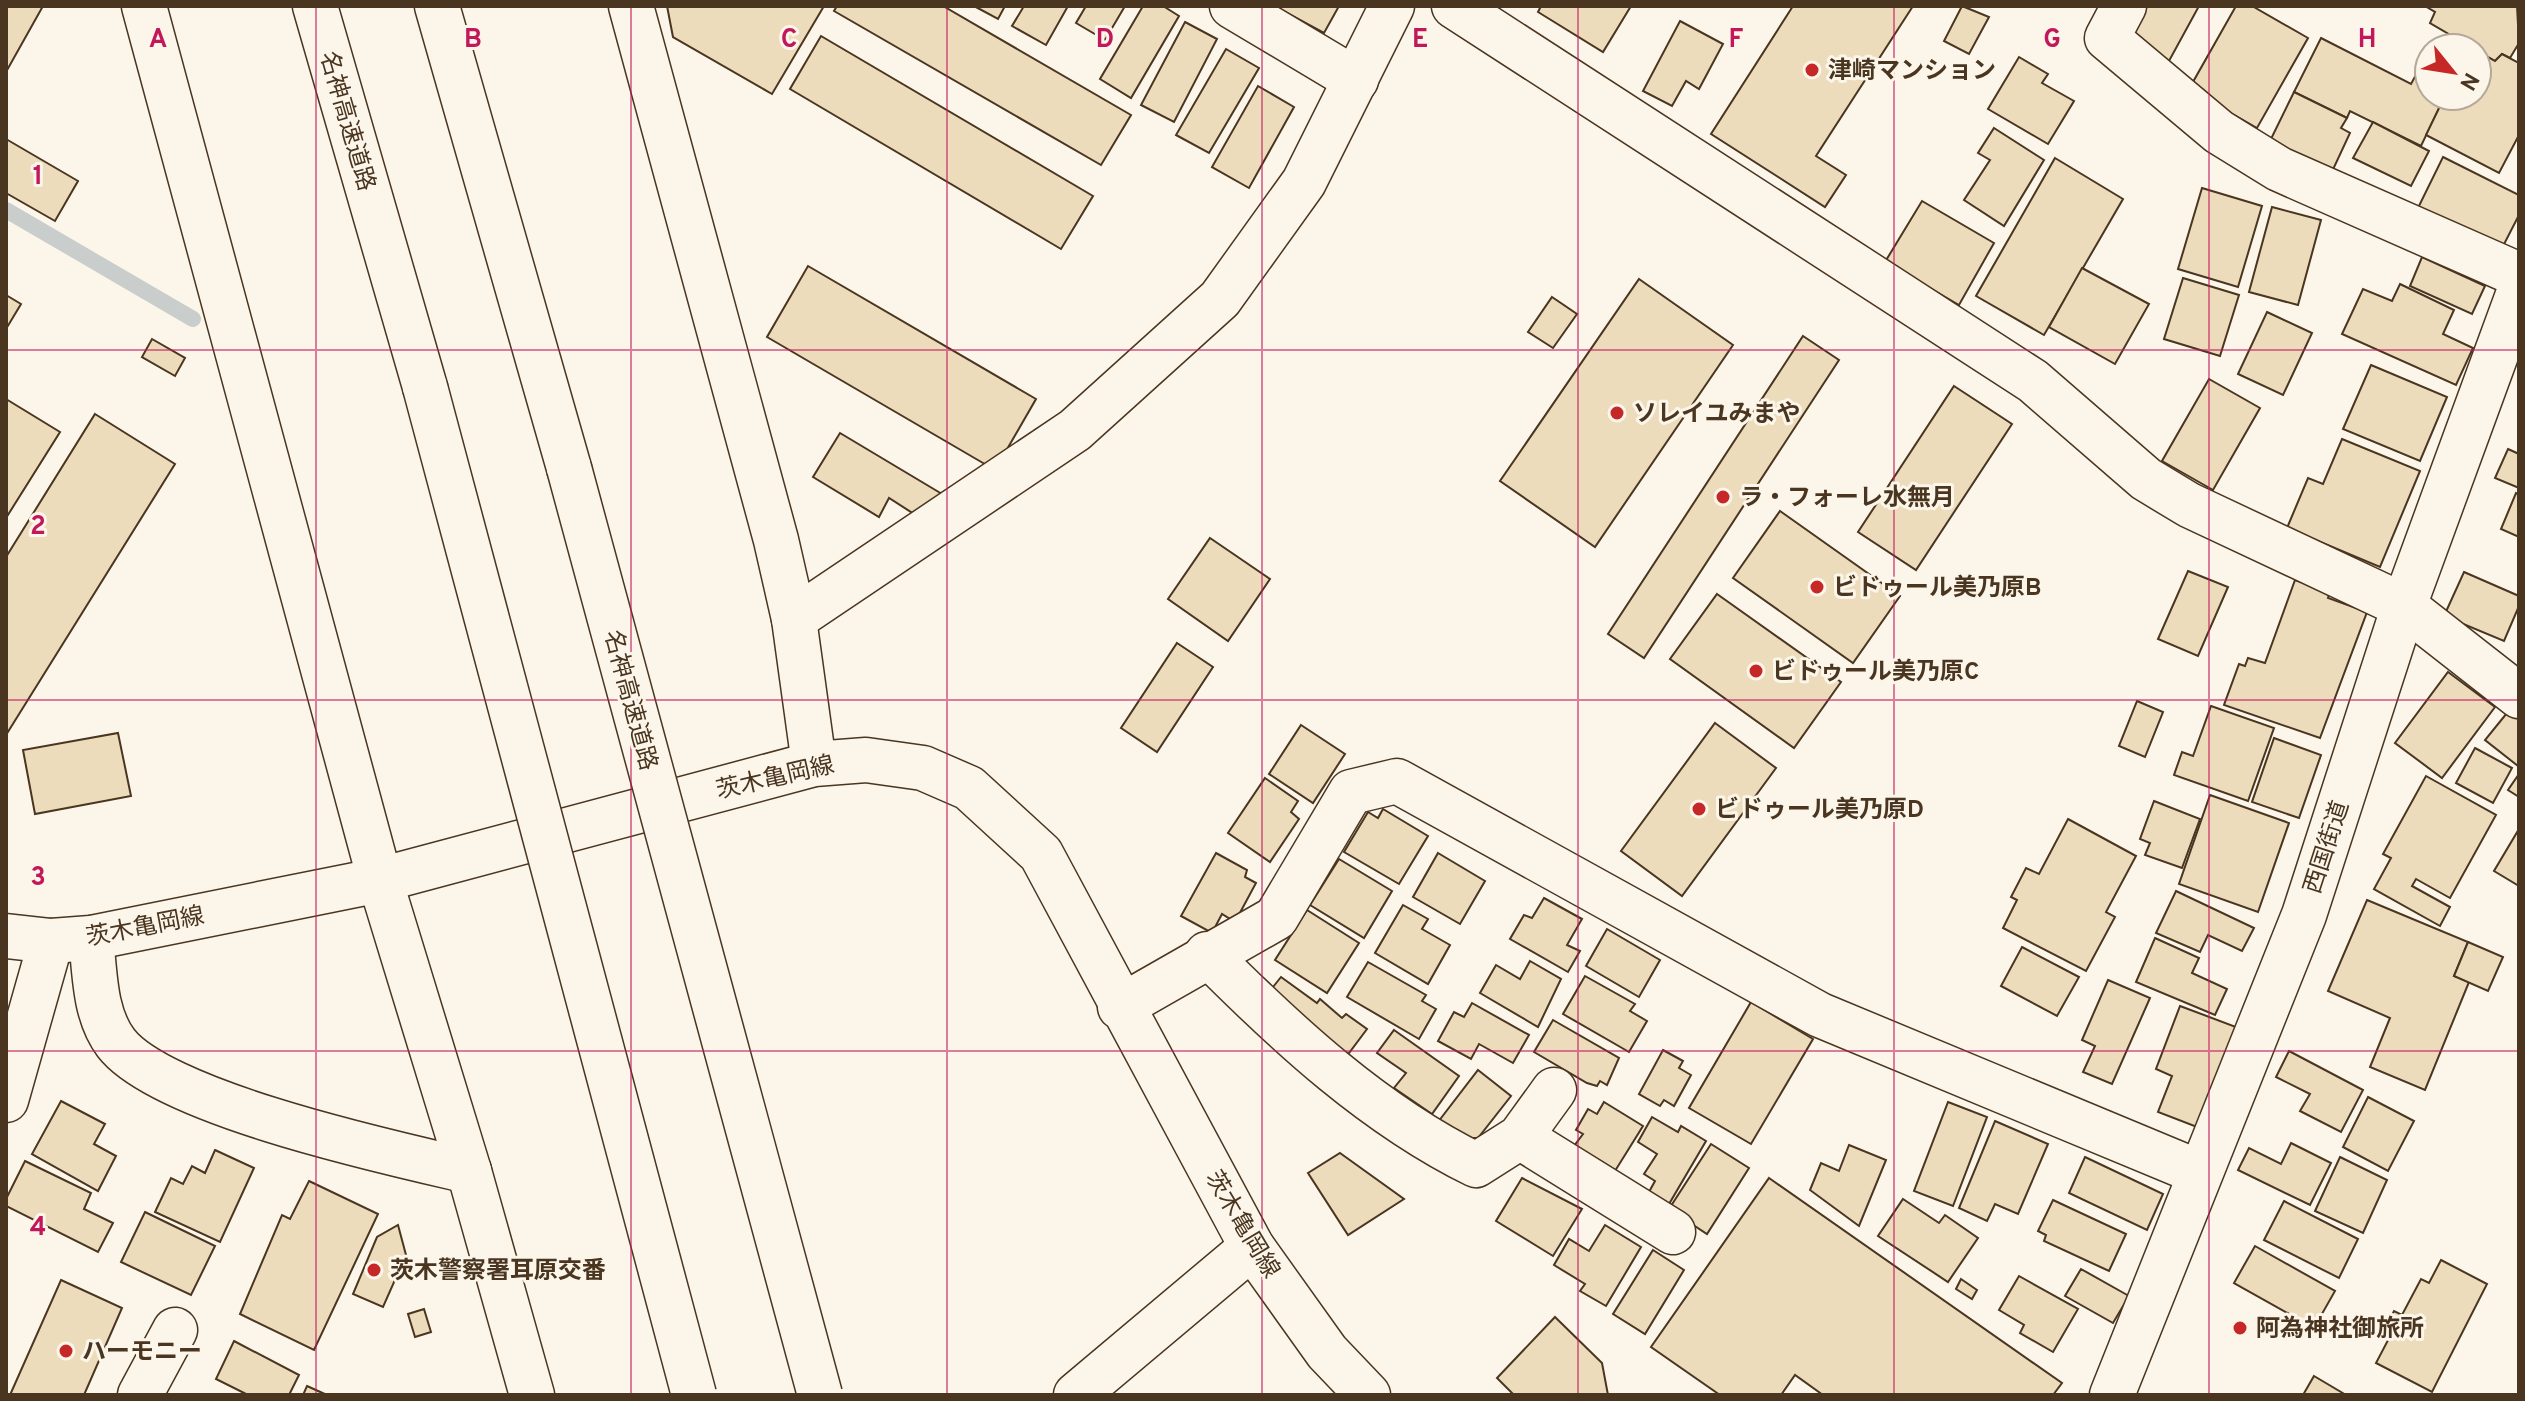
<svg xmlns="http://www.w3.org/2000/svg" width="2525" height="1401" font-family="Overpass,'Noto Sans JP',sans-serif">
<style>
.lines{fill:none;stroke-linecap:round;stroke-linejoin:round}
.stream{stroke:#c9cecd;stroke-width:16}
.building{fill:#ecdcbc;stroke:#4a3520;stroke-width:2}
.minor-casing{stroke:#4a3520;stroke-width:47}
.major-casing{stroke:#4a3520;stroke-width:47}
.highway-casing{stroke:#4a3520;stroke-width:47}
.minor{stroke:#fbf6e9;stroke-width:44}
.major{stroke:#fbf6e9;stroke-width:44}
.highway{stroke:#fbf6e9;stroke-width:44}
.highway-bridge-casing{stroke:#4a3520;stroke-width:47;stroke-linecap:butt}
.highway-bridge{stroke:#fbf6e9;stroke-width:44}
.grid{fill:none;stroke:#c2185b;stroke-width:2;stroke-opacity:0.55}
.poi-dot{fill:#c62828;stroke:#fbf6e9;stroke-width:3}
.labels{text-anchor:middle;stroke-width:6;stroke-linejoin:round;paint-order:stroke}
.poi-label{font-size:24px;font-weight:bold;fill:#4a3520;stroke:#fbf6e9;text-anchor:start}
.street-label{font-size:24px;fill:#4a3520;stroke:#fbf6e9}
.grid-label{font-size:26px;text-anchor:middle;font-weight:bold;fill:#c2185b;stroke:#fbf6e9;stroke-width:6;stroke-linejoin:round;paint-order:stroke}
</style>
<rect width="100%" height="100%" fill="#fbf6e9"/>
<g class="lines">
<polyline class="stream" points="6,210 193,319"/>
</g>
<g class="building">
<polygon points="6,6 43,6 6,72"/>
<polygon points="667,6 824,6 772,94 673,37"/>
<polygon points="837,6 943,6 1131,115 1101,165 834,11"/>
<polygon points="974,6 1005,6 998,19"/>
<polygon points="1024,6 1068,6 1046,45 1012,26"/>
<polygon points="1086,6 1125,6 1105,40 1076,23"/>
<polygon points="1143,6 1163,6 1179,16 1131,98 1100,79"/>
<polygon points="1274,6 1339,6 1324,33"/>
<polygon points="1541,6 1631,6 1603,52 1538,12"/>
<polygon points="1793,6 1913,6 1816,156 1846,175 1825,207 1711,134"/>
<polygon points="1962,6 1989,17 1969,54 1944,41"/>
<polygon points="2140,6 2199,6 2169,61 2123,37"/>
<polygon points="2236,6 2252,6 2308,38 2257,128 2189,89"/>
<polygon points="2425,6 2517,6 2519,43 2510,58 2502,54 2495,61 2430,23 2435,12"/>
<polygon points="1680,21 1723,44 1699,89 1686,81 1672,106 1643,91"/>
<polygon points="1185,22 1217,39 1174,122 1141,105"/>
<polygon points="821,36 1093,196 1061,249 790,89"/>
<polygon points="2321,38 2411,84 2417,73 2429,79 2429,96 2443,100 2421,146 2350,111 2347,118 2294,92"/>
<polygon points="1226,49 1259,68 1209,153 1176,135"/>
<polygon points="2477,51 2495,61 2502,54 2519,63 2519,135 2499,173 2426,135 2443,100 2434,96 2477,96"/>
<polygon points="2019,57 2048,74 2042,83 2074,101 2048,144 1988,109"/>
<polygon points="1258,86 1294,107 1249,188 1212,167"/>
<polygon points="2294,92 2347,118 2341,128 2350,133 2330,176 2268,145"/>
<polygon points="2373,122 2429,151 2411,186 2353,158"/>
<polygon points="1994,128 2044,160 2004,226 1964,200 1990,160 1978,153"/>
<polygon points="6,139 78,181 55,221 6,193"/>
<polygon points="2443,157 2519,195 2519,215 2499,254 2415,214"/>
<polygon points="2055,158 2123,199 2044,335 1976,296"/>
<polygon points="2202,188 2262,206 2238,287 2178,269"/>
<polygon points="1922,201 1994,243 1959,305 1885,262"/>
<polygon points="2272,207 2321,220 2298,305 2249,292"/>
<polygon points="2422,257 2485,286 2472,314 2410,286"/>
<polygon points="808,266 1036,399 995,470 767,337"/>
<polygon points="2082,268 2149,304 2115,364 2049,327"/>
<polygon points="2183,278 2239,295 2220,356 2164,339"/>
<polygon points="1639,279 1733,345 1595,547 1500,481"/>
<polygon points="2400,284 2454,310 2443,334 2473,348 2456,385 2342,334 2363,289 2392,301"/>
<polygon points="6,295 21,304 6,329"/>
<polygon points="1552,297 1577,314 1553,348 1528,332"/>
<polygon points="2267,312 2312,333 2283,395 2238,374"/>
<polygon points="1803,336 1839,360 1644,658 1608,634"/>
<polygon points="152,339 185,358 175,376 142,357"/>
<polygon points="2371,365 2447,397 2420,461 2343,429"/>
<polygon points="2209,379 2260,408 2213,490 2162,461"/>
<polygon points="1954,386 2012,424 1916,570 1858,532"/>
<polygon points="6,399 60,432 6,518"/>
<polygon points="95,414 175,464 6,735 6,557"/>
<polygon points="840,433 942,494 925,521 889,498 879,517 813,477"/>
<polygon points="2342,439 2420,471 2380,567 2287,528 2308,478 2323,484"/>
<polygon points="2508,449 2519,454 2519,488 2495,478"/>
<polygon points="2516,493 2519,495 2519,537 2501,529"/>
<polygon points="1780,511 1900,596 1853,663 1733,578"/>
<polygon points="1210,538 1270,579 1228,641 1168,599"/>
<polygon points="2188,571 2228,587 2198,656 2158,639"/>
<polygon points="2464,572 2519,596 2519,606 2504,641 2444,616"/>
<polygon points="2295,580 2330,592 2328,598 2367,612 2320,738 2224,705 2239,664 2245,666 2248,658 2265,663"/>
<polygon points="1717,594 1841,682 1794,748 1670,659"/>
<polygon points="1177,643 1213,667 1157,752 1121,728"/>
<polygon points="2448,672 2495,707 2442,778 2395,743"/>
<polygon points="2137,701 2163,712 2145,757 2119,746"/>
<polygon points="2211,706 2274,728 2248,801 2174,775 2182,752 2193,756"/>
<polygon points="2511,708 2519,715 2518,766 2485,740"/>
<polygon points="1715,723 1776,768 1682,896 1621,851"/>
<polygon points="1301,725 1345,754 1313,803 1269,774"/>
<polygon points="118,733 131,796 35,814 23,750"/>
<polygon points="2274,738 2321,755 2299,818 2252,802"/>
<polygon points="2475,748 2512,768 2493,803 2456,783"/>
<polygon points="2519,774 2519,797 2508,790"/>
<polygon points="2426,776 2496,815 2450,898 2416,879 2412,886 2450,907 2440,926 2374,889 2391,858 2383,854"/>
<polygon points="1265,778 1298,801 1291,812 1299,819 1270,862 1228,833"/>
<polygon points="2210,795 2289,823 2258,912 2179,884"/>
<polygon points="2154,801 2200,819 2182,868 2145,855 2150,843 2140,839"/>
<polygon points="1383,809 1428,836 1399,884 1344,852 1368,812 1378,818"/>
<polygon points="2068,819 2136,856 2106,912 2115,917 2086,971 2003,928 2017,900 2011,897 2026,868 2039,874"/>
<polygon points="2519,829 2519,886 2494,871"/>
<polygon points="1216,853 1247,870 1245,877 1256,883 1235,922 1222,914 1212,933 1181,916"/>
<polygon points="1438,853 1485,881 1460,924 1413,897"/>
<polygon points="1339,859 1392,891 1364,938 1310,905"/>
<polygon points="2176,891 2254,928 2242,951 2208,935 2200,952 2156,933"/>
<polygon points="1544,898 1582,919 1567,945 1580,951 1568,972 1510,939 1524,915 1532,918"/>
<polygon points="2367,900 2468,942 2454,976 2469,982 2425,1090 2370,1067 2390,1018 2328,991"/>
<polygon points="1403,905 1428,919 1422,929 1450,945 1428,984 1375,953"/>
<polygon points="1307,910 1359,943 1327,993 1275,960"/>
<polygon points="1607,929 1660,960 1639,997 1586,966"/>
<polygon points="2155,938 2199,958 2192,973 2227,989 2215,1015 2136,982"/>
<polygon points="2468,942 2503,957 2488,991 2454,976"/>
<polygon points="2022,947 2079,977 2057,1016 2001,986"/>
<polygon points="1530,961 1561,979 1538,1027 1480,993 1496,965 1520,979"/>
<polygon points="1368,962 1426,995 1422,1001 1436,1009 1419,1039 1347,997"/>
<polygon points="1585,976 1635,1004 1630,1011 1647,1021 1629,1052 1563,1014"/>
<polygon points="1281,977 1317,1003 1320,999 1342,1018 1346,1014 1367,1029 1346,1057 1265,997"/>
<polygon points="2108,980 2150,998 2112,1084 2083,1072 2095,1046 2082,1040"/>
<polygon points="1751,1002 1813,1039 1751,1144 1689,1108"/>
<polygon points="1472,1003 1529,1035 1513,1063 1479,1044 1471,1059 1438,1041 1454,1012 1464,1017"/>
<polygon points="2180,1006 2236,1027 2197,1127 2158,1112 2172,1076 2156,1069"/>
<polygon points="1553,1020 1619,1058 1607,1085 1600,1081 1597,1086 1587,1083 1534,1052"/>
<polygon points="1394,1030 1459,1076 1432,1114 1394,1088 1406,1073 1377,1053"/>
<polygon points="1663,1050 1683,1061 1679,1068 1691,1075 1674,1106 1664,1100 1660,1106 1639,1094"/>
<polygon points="2289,1051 2363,1090 2341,1132 2300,1111 2310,1094 2276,1077"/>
<polygon points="1478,1070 1511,1096 1478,1138 1458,1138 1438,1122"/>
<polygon points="2368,1097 2414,1121 2388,1171 2343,1147"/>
<polygon points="61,1101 105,1124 94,1144 116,1156 98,1191 32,1154"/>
<polygon points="1604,1102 1643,1126 1615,1171 1574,1146 1583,1134 1576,1130 1588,1109 1597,1114"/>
<polygon points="1948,1102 1987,1117 1953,1206 1914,1191"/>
<polygon points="1652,1117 1678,1132 1681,1126 1706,1141 1669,1204 1649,1192 1655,1181 1644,1174 1657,1154 1638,1142"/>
<polygon points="1995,1121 2048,1144 2018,1214 1995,1204 1987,1221 1959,1208"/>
<polygon points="2291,1143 2331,1163 2310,1205 2238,1170 2249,1148 2281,1164"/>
<polygon points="1711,1144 1749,1168 1707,1234 1669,1209"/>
<polygon points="1849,1145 1886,1160 1859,1226 1810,1190 1821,1163 1839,1171"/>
<polygon points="215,1150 254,1168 220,1242 155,1212 171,1178 183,1184 192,1166 205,1173"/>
<polygon points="1340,1153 1404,1199 1348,1235 1308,1173"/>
<polygon points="2085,1157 2163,1194 2147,1230 2069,1193"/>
<polygon points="2340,1157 2387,1180 2363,1233 2315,1211"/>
<polygon points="25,1161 91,1193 84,1209 113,1223 98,1252 6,1206 6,1199"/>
<polygon points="1522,1178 1582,1209 1553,1256 1496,1221"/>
<polygon points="1769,1178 2062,1383 2053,1395 1823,1395 1795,1375 1781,1395 1720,1395 1651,1347"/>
<polygon points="309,1181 378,1214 314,1350 240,1314 282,1215 290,1219"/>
<polygon points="1903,1199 1939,1223 1945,1215 1978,1238 1948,1282 1878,1236"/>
<polygon points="2053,1200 2126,1234 2109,1271 2044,1241 2046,1235 2038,1231"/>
<polygon points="2284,1201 2358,1239 2339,1278 2264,1240"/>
<polygon points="145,1212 215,1246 191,1295 121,1262"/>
<polygon points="398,1225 406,1255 383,1307 353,1294 377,1237"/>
<polygon points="1605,1225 1641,1247 1606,1306 1580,1291 1585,1284 1554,1265 1569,1239 1589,1251"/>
<polygon points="2255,1246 2335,1291 2314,1328 2234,1283"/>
<polygon points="1653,1250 1684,1270 1645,1334 1613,1314"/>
<polygon points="2441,1260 2487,1284 2432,1392 2376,1363 2396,1325 2389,1321 2394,1311 2402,1315 2421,1279 2429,1283"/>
<polygon points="2081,1269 2129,1296 2113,1323 2065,1296"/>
<polygon points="2019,1276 2078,1309 2053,1352 2020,1333 2024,1325 1999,1310"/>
<polygon points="1961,1279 1977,1290 1972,1299 1956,1289"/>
<polygon points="61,1280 122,1308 84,1395 10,1395"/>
<polygon points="424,1309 431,1332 415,1337 408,1314"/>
<polygon points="1555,1317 1602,1363 1608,1395 1514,1395 1497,1378"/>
<polygon points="234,1341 299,1375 289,1395 248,1395 216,1379"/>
<polygon points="2314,1376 2346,1395 2303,1395"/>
<polygon points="307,1386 327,1395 303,1395"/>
</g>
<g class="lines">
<g class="minor-casing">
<g id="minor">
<polyline points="144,6 380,880 469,1171 532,1395"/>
<polyline points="631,6 776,540 794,619 814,764"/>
<polyline points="1232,6 1356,80"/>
<polyline points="1454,6 2033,381 2146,479 2189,505 2404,606 2519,696"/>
<polyline points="2124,6 2107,38 2219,132 2279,169 2519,275"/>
<polyline points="794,619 1075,430 1220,299 1304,182 1392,6"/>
<path d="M91,938c4,35 3,76 25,105 46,60 275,110 353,128"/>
<path d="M1207,954c80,80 167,161 269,211l44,-28 34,-47"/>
<polyline points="1120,1007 1276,918 1351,792 1397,781 1820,1015 2198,1172"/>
<polyline points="6,1100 51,941"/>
<polyline points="1520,1137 1673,1232"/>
<polyline points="140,1395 175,1330"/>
<polyline points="1076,1395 1252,1247"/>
<polyline points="2112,1395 2304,915 2404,606 2519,292"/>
</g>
</g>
<g class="major-casing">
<polyline id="major" points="6,936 51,941 91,938 380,880 814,764 866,760 923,768 969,788 1041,854 1252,1247 1327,1352 1368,1395"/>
</g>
<g class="highway-casing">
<g id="highway">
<polyline points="315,6 425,387"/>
<polyline points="437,6 569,468"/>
</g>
</g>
<use href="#minor" class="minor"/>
<use href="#major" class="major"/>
<use href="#highway" class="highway"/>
<g class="highway-bridge-casing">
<g id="highway-bridge">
<polyline points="425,387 694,1395"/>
<polyline points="569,468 820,1395"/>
</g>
</g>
<use href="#highway-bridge" class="highway-bridge"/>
</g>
<path class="grid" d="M316,6v1389M631,6v1389M947,6v1389M1262,6v1389M1578,6v1389M1894,6v1389M2209,6v1389M6,350h2513M6,700h2513M6,1051h2513"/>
<g class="poi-dot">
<circle cx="1812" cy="70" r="8"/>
<circle cx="1617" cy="413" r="8"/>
<circle cx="1723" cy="497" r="8"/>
<circle cx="1817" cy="587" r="8"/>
<circle cx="1756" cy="671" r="8"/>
<circle cx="1699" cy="809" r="8"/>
<circle cx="374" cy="1270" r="8"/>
<circle cx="2240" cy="1328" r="8"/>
<circle cx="66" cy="1351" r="8"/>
</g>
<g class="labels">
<g class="poi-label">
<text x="1828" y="78">津崎マンション</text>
<text x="1633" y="421">ソレイユみまや</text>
<text x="1739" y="505">ラ・フォーレ水無月</text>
<text x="1833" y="595">ビドゥール美乃原B</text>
<text x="1772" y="679">ビドゥール美乃原C</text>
<text x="1715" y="817">ビドゥール美乃原D</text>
<text x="390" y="1278">茨木警察署耳原交番</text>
<text x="2256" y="1336">阿為神社御旅所</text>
<text x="82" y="1359">ハーモニー</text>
</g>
<g class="street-label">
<text transform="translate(348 121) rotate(74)" y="8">名神高速道路</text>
<text transform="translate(631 700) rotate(75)" y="8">名神高速道路</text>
<text transform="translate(775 777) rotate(-13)" y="8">茨木亀岡線</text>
<text transform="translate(2326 847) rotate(-72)" y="8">西国街道</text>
<text transform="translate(145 926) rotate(-11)" y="8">茨木亀岡線</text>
<text transform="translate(1243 1224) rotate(59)" y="8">茨木亀岡線</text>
</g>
</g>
<g class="grid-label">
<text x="158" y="47">A</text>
<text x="473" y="47">B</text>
<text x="789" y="47">C</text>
<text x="1105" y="47">D</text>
<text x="1420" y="47">E</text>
<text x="1736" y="47">F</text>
<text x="2052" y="47">G</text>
<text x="2367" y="47">H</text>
<text x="38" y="184">1</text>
<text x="38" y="534">2</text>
<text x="38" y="885">3</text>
<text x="38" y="1235">4</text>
</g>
<rect width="2525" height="1401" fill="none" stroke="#4a3520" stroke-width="16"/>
<g transform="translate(2453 72) rotate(120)"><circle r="38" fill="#fbf6e9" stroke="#b4a999" stroke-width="2"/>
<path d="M0-6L14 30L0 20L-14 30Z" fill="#c62828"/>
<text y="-12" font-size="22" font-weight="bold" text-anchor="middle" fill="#4a3520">N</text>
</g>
</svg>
